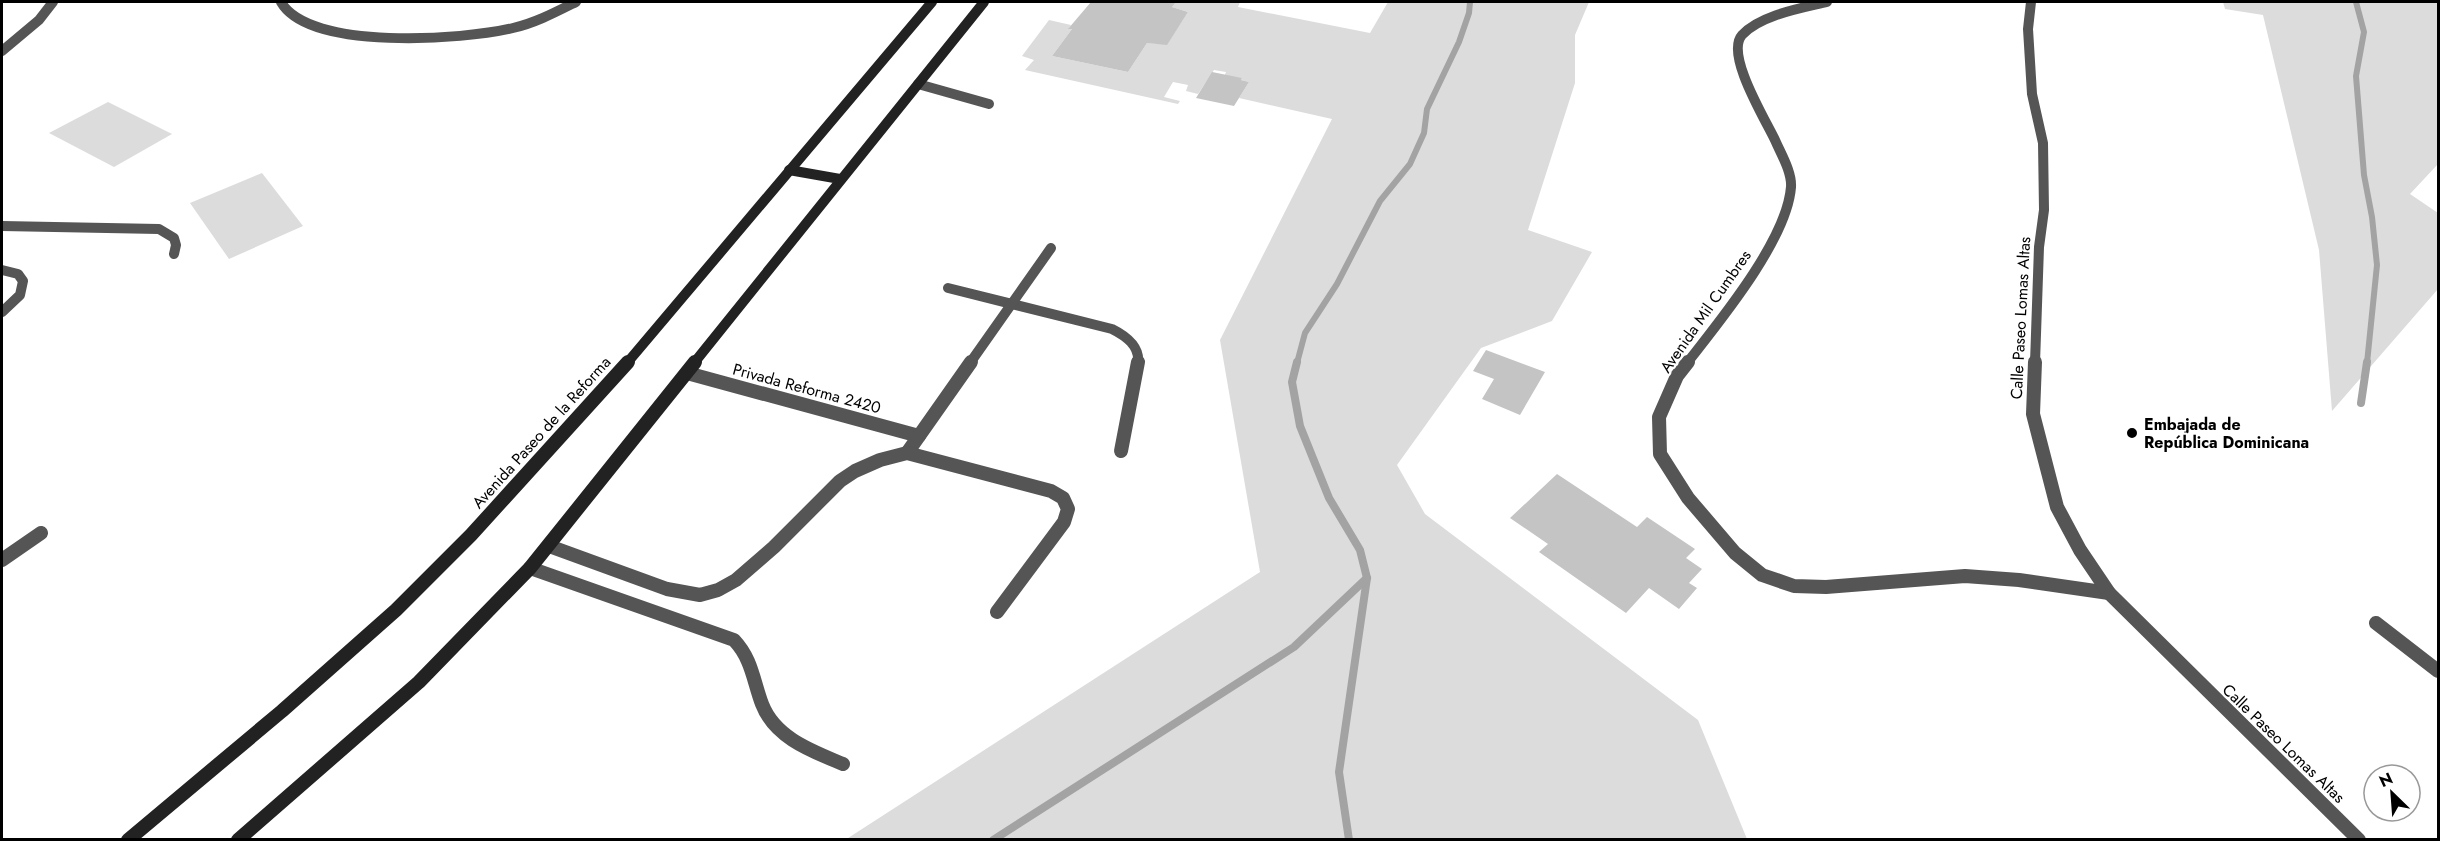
<svg xmlns="http://www.w3.org/2000/svg" width="2440" height="841" font-family="Jost,sans-serif">
<style>
.green{fill:#dcdcdc}
.lines{fill:none;stroke-linecap:round;stroke-linejoin:round}
.stream-far1{stroke:#a3a3a3;stroke-width:6}
.stream{stroke:#a3a3a3;stroke-width:8}
.building{fill:#c4c4c4}
.street-far1{stroke:#555;stroke-width:10}
.street{stroke:#555;stroke-width:14}
.secondary-far1{stroke:#222;stroke-width:10}
.secondary{stroke:#222;stroke-width:14}
.poi-dot{fill:#000;stroke:#fff;stroke-width:2}
.labels{text-anchor:middle;stroke-width:4.5;stroke-linejoin:round;paint-order:stroke}
.street-label{font-size:16px;fill:#000;stroke:#fff}
.poi-label{font-size:16px;font-weight:bold;fill:#000;stroke:#fff;text-anchor:start}
</style>
<rect width="100%" height="100%" fill="#fff"/>
<g class="green">
<polygon points="1176,2 1240,2 1238,7 1370,33 1388,2 1589,2 1575,35 1575,83 1528,230 1592,252 1552,321 1481,348 1397,465 1425,514 1698,720 1747,839 845,840 1260,572 1220,340 1332,119 1239,98 1249,82 1241,80 1242,78 1224,77 1226,72 1214,70 1198,94 1186,91 1188,85 1173,82 1164,97 1180,101 1178,104 1025,70 1034,60 1022,56 1049,20 1071,25 1069,28 1072,29 1052,56 1128,72 1147,43 1167,44 1188,12 1172,7"/>
<polygon points="2223,2 2438,2 2438,164 2410,194 2438,213 2438,289 2332,411 2319,250 2263,15 2225,9"/>
<polygon points="108,102 172,134 114,167 49,133"/>
<polygon points="262,173 303,226 229,259 190,203"/>
</g>
<g class="lines">
<g class="stream-far1">
<polyline points="2356,2 2364,32 2356,76 2364,175 2372,217 2377,265 2367,363"/>
<polyline points="1297,363 1305,333 1337,284 1380,201 1410,164 1424,133 1427,109 1459,42 1469,13 1470,2"/>
</g>
<g class="stream">
<polyline points="1297,362 1292,382 1300,426 1329,498 1360,550 1367,578 1339,772 1349,840"/>
<polyline points="2361,403 2367,362"/>
<polyline points="993,840 1294,647 1367,578"/>
</g>
</g>
<g class="building">
<polygon points="1091,2 1176,2 1172,7 1188,12 1167,45 1147,43 1128,72 1052,56 1072,29 1068,29"/>
<polygon points="1212,72 1242,78 1241,80 1249,82 1234,106 1196,98"/>
<polygon points="1486,350 1545,372 1520,415 1482,399 1494,379 1473,371"/>
<polygon points="1557,474 1637,527 1647,517 1695,549 1686,558 1702,569 1689,583 1697,588 1679,609 1649,588 1626,613 1539,552 1548,544 1510,518"/>
</g>
<g class="lines">
<g class="street-far1">
<path d="M281,2c28,49 183,38 232,26 22,-5 43,-16 63,-26"/>
<polyline points="2031,2 2028,29 2032,94 2043,143 2044,210 2039,247 2035,363"/>
<polyline points="2,51 39,20 53,2"/>
<polyline points="918,84 989,104"/>
<polyline points="2,226 159,229 174,238 176,245 174,254"/>
<polyline points="2,270 18,274 23,281 20,295 2,312"/>
<path d="M948,288l164,41c14,7 28,17 26,34"/>
<polyline points="970,363 1051,248"/>
<path d="M1687,363c32,-41 100,-123 104,-176 1,-15 -10,-33 -16,-47 -10,-21 -50,-86 -33,-105 18,-20 60,-27 85,-33"/>
</g>
<g class="street">
<polyline points="1688,362 1677,376 1659,417 1660,454 1688,498 1735,553 1762,575 1794,586 1826,587 1965,576 2019,580 2109,593"/>
<polyline points="2035,362 2033,414 2057,507 2080,550 2109,593 2359,840"/>
<polyline points="687,373 919,436"/>
<polyline points="1121,451 1138,362"/>
<polyline points="907,453 971,362"/>
<polyline points="549,546 667,589 700,595 718,590 736,580 774,547 840,481 855,471 880,460 907,453 1051,491 1063,498 1068,509 1064,522 997,612"/>
<polyline points="2,560 41,533"/>
<path d="M530,568l204,72c18,19 19,40 28,64 13,34 50,47 81,60"/>
<polyline points="2376,623 2438,671"/>
</g>
<g class="secondary-far1">
<polyline points="789,170 840,179"/>
<polyline points="627,363 932,2"/>
<polyline points="694,363 984,2"/>
</g>
<g class="secondary">
<polyline points="128,840 282,711 396,610 471,535 628,362"/>
<polyline points="238,840 419,682 530,568 695,362"/>
</g>
</g>
<circle class="poi-dot" cx="2132" cy="433" r="6"/>
<g class="labels">
<g class="street-label">
<text transform="translate(1705 311) rotate(-55)" y="6">Avenida Mil Cumbres</text>
<text transform="translate(2020 318) rotate(-87)" y="6">Calle Paseo Lomas Altas</text>
<text transform="translate(807 388) rotate(15)" y="6">Privada Reforma 2420</text>
<text transform="translate(541 432) rotate(-48)" y="6">Avenida Paseo de la Reforma</text>
<text transform="translate(2284 743) rotate(44)" y="6">Calle Paseo Lomas Altas</text>
</g>
<g class="poi-label">
<text x="2144" y="430">Embajada de<tspan x="2144" dy="18">República Dominicana</tspan></text>
</g>
</g>
<rect width="2440" height="841" fill="none" stroke="#000000" stroke-width="6"/>
<g transform="translate(2392 793) rotate(335)"><circle r="28" fill="#ffffff" stroke="#999999" stroke-width="1.5"/>
<path d="M0-4.5L10 22L0 15L-10 22Z" fill="#000000"/>
<text y="-9" font-size="16" font-weight="bold" text-anchor="middle" fill="#000000">N</text>
</g>
</svg>
